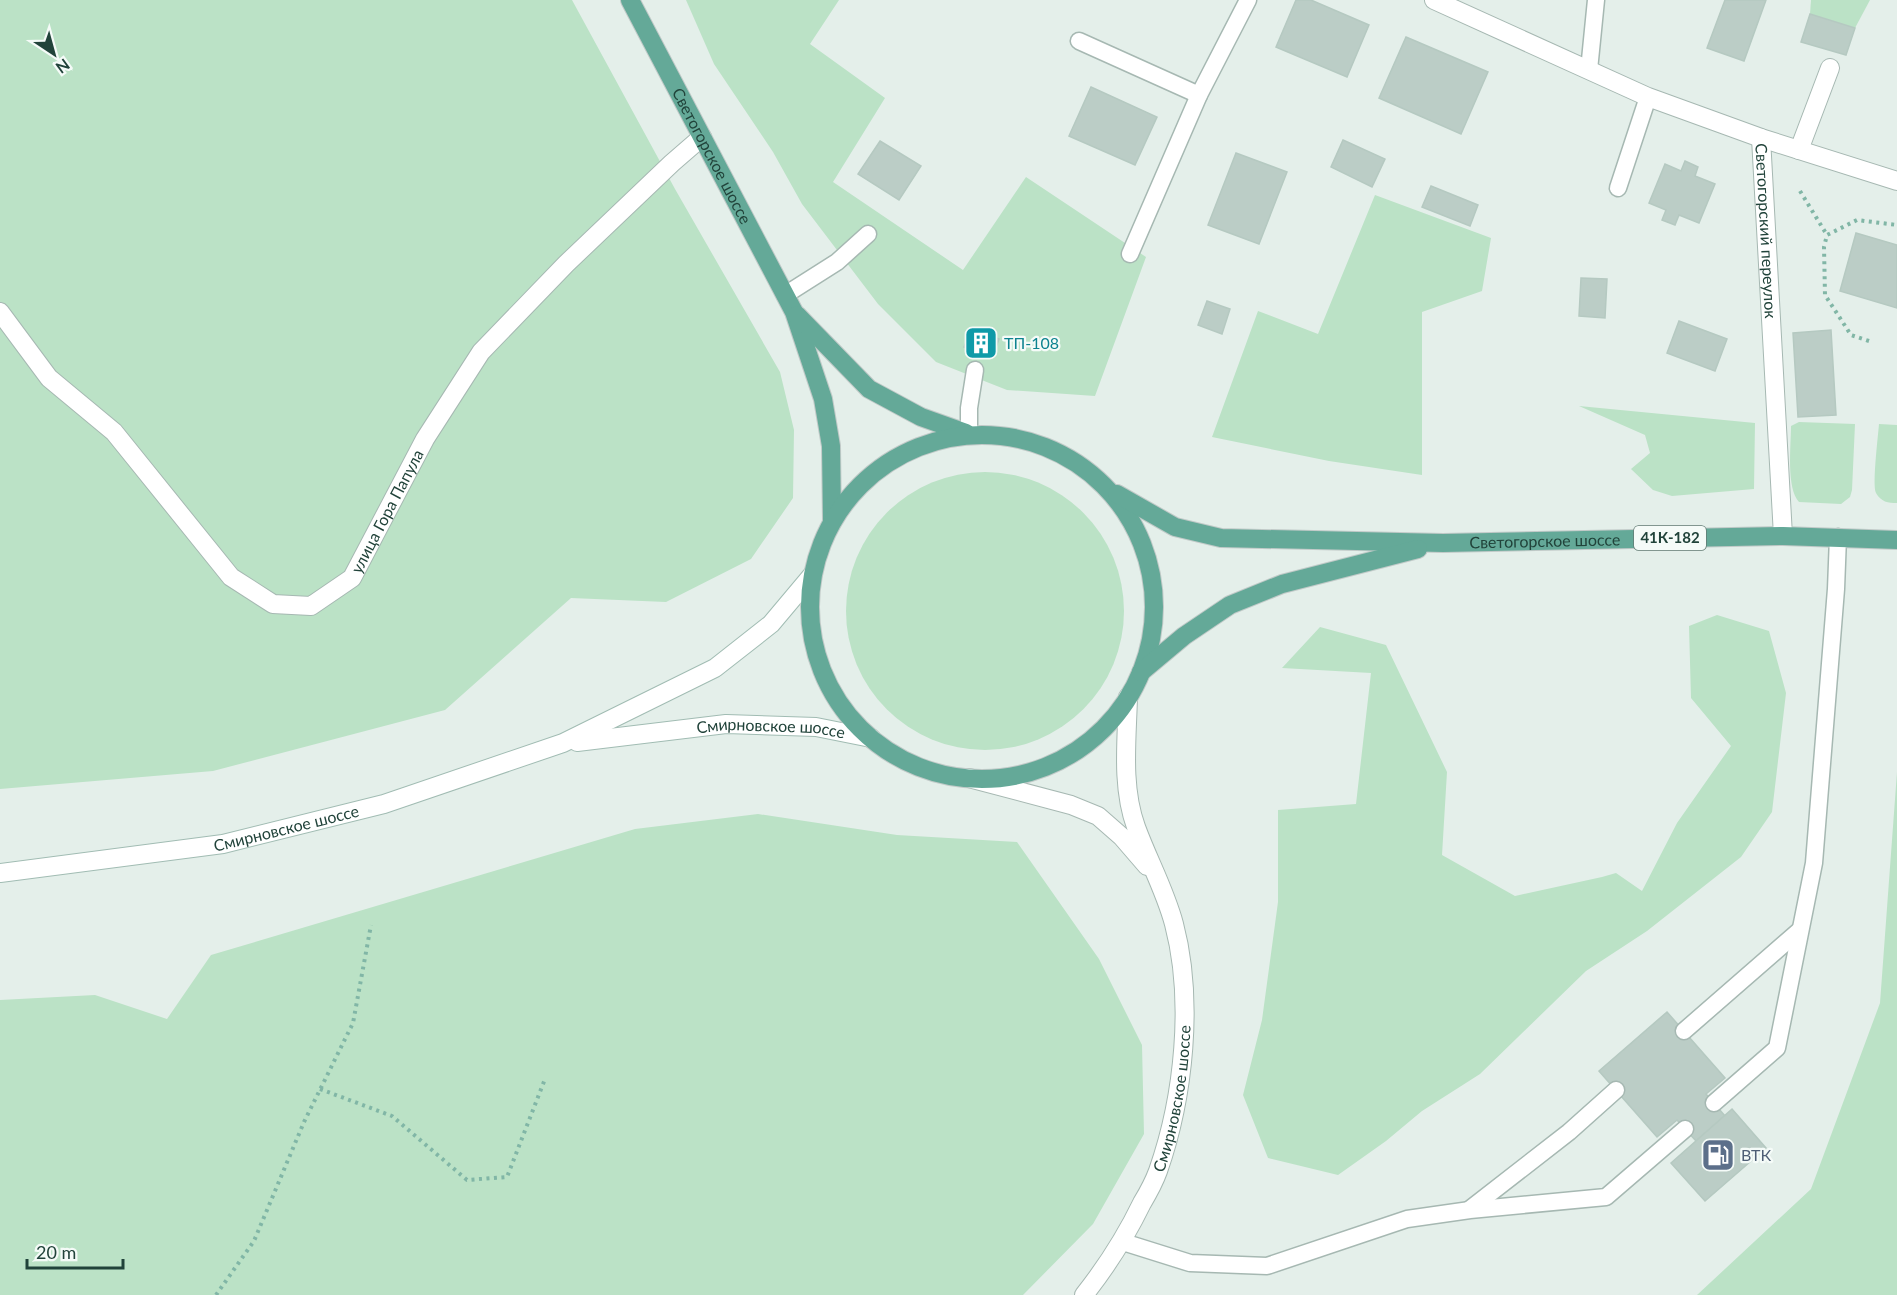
<svg xmlns="http://www.w3.org/2000/svg" width="1897" height="1295" font-family="Lato,sans-serif">
<style>
.green{fill:#bbe2c6}
.building{fill:#bbcdc6;stroke:#b5c9c1;stroke-width:1.5}
.lines{fill:none;stroke-linecap:round;stroke-linejoin:round}
.service-casing{stroke:#a6b8b2;stroke-width:19}
.minor-casing{stroke:#a6b8b2;stroke-width:20}
.secondary-casing{stroke:#a1bcb3;stroke-width:20}
.primary-casing{stroke:#c1cac8;stroke-width:20}
.path{stroke:#81b6a6;stroke-width:4;stroke-dasharray:3 4.5;stroke-linecap:butt}
.service{stroke:#fff;stroke-width:16}
.minor{stroke:#fff;stroke-width:18}
.secondary{stroke:#fff;stroke-width:18}
.primary{stroke:#64a998;stroke-width:18}
.labels{text-anchor:middle;stroke-width:4.5;stroke-linejoin:round;paint-order:stroke}
.shield{fill:#f5fbf8;stroke:#617a73;stroke-width:1.5}
.shield-label{font-size:15px;font-weight:bold;fill:#21433a}
.street-label{font-size:16px;fill:#21433a;stroke:#f5fbf8}
.culture-label{font-size:16px;fill:#0d838f;stroke:#f5fbf8;text-anchor:start}
.service-label{font-size:16px;fill:#4e5e75;stroke:#f5fbf8;text-anchor:start}
</style>
<rect width="100%" height="100%" fill="#e4efea"/>
<g class="green">
<polygon points="0,0 572,0 675,189 780,372 794,430 793,498 751,559 666,602 571,598 445,710 213,771 0,789"/>
<polygon points="686,0 839,0 810,44 885,98 833,182 963,270 1026,177 1146,257 1095,396 1007,390 936,362 878,304 802,204 773,152 714,64"/>
<polygon points="1811,0 1870,0 1855,28 1810,14"/>
<polygon points="1375,195 1491,238 1482,291 1422,312 1422,475 1329,461 1212,437 1258,311 1318,334"/>
<polygon points="1579,406 1755,423 1754,489 1672,496 1653,490 1631,469 1650,453 1645,435"/>
<path d="M1799,422l56,2 -3,66 -2,7 -9,7 -42,-2c-13,-14 -8,-57 -8,-76z"/>
<path d="M1879,424l18,1v78c-9,0 -16,-1 -21,-10 -4,-8 2,-56 3,-69z"/>
<circle cx="985" cy="611" r="139"/>
<polygon points="1717,615 1769,631 1786,693 1772,812 1741,857 1647,931 1586,971 1480,1074 1422,1111 1386,1141 1338,1175 1268,1158 1243,1095 1262,1020 1278,902 1278,810 1356,804 1371,673 1282,668 1320,627 1386,645 1447,772 1442,855 1515,896 1602,877 1616,873 1642,891 1677,823 1731,746 1691,698 1689,626"/>
<polygon points="1897,772 1897,1295 1697,1295 1811,1189 1880,1003"/>
<polygon points="758,814 897,835 1017,842 1099,959 1142,1045 1144,1134 1093,1224 1023,1295 0,1295 0,1000 95,995 167,1019 211,955 635,829"/>
</g>
<g class="building">
<polygon points="1296,0 1311,0 1369,25 1347,77 1276,47"/>
<polygon points="1725,0 1766,0 1744,61 1707,48"/>
<polygon points="1810,14 1855,28 1846,55 1801,42"/>
<polygon points="1406,37 1488,72 1461,134 1379,98"/>
<polygon points="1091,87 1157,117 1135,165 1069,136"/>
<polygon points="1343,140 1385,159 1372,187 1331,167"/>
<polygon points="880,141 921,166 899,200 858,174"/>
<polygon points="1236,153 1287,172 1259,244 1208,225"/>
<polygon points="1685,161 1698,167 1695,176 1715,184 1699,223 1679,215 1675,225 1662,220 1666,210 1649,203 1665,164 1681,171"/>
<polygon points="1431,186 1478,205 1470,226 1422,207"/>
<polygon points="1856,233 1897,245 1897,308 1840,291"/>
<polygon points="1581,278 1607,279 1605,318 1579,316"/>
<polygon points="1207,301 1230,309 1222,334 1198,325"/>
<polygon points="1679,321 1727,339 1715,371 1667,353"/>
<polygon points="971,329 999,339 992,358 964,347"/>
<polygon points="1831,330 1836,415 1798,417 1793,333"/>
<polygon points="1667,1012 1725,1078 1706,1094 1725,1116 1696,1141 1677,1120 1657,1137 1599,1071"/>
<polygon points="1732,1109 1766,1148 1705,1201 1671,1163"/>
</g>
<g class="lines">
<g class="service-casing">
<g id="service">
<polyline points="1079,41 1199,95"/>
<polyline points="1589,70 1596,0"/>
<polyline points="1618,188 1648,97"/>
<polyline points="1130,254 1199,95 1248,0"/>
<polyline points="785,295 837,262 868,234"/>
<polyline points="969,435 969,408 975,370"/>
<polyline points="1684,1031 1800,930"/>
<polyline points="1714,1103 1777,1048 1814,863 1836,589 1838,537"/>
<polyline points="1470,1209 1569,1132 1616,1090"/>
<polyline points="1123,1242 1190,1263 1267,1266 1407,1219 1470,1210 1606,1197 1685,1129"/>
</g>
</g>
<g class="minor-casing">
<g id="minor">
<polyline points="1434,0 1648,97 1761,138 1897,181"/>
<path id="s1" d="M1761,138l22,398"/>
<polyline points="1799,150 1830,68"/>
<path id="s2" d="M0,312l49,66 65,54 117,145 42,27 38,2 41,-28 73,-139 56,-87 85,-88 106,-101 30,-26"/>
<polyline points="969,778 1071,805 1098,816 1122,837 1147,866"/>
<path id="s3" d="M1084,1295c23,-29 42,-59 58,-92 6,-10 12,-21 16,-32 26,-74 36,-171 16,-247 -9,-34 -26,-64 -38,-97 -15,-41 -9,-88 -8,-130"/>
</g>
</g>
<g class="secondary-casing">
<g id="secondary">
<path id="s4" d="M577,742l149,-18 90,3 55,11"/>
<path id="s5" d="M0,873l223,-29 161,-40 179,-61 152,-75 56,-44 42,-50"/>
</g>
</g>
<g class="primary-casing">
<g id="primary">
<path id="s6" d="M630,0l164,312 29,87 8,47 1,76"/>
<polyline points="797,315 869,389 921,417 966,433"/>
<circle cx="982" cy="607" r="172"/>
<path id="s7" d="M1117,494l58,33 46,11 222,5 340,-7 114,4"/>
<polyline points="1141,672 1184,636 1230,605 1282,584 1418,549"/>
</g>
</g>
<g class="path">
<polyline points="1800,191 1827,235"/>
<polyline points="1869,341 1851,335 1825,295 1824,247 1827,235 1857,220 1897,225"/>
<polyline points="320,1089 392,1116 467,1180 507,1177 545,1079"/>
<polyline points="216,1295 254,1241 304,1122 353,1023 371,925"/>
</g>
<use href="#service" class="service"/>
<use href="#minor" class="minor"/>
<use href="#secondary" class="secondary"/>
<use href="#primary" class="primary"/>
</g>
<defs>
<g id="building-square" transform="scale(1.725)"><rect x="-9" y="-9" width="18" height="18" rx="4" fill="#0f9aa8" stroke="#f5fbf8"/><path d="M-4-6H4V6H1V3H-1V6H-4ZM-2.5-4.3h1.7v1.8h-1.7ZM.8-4.3h1.7v1.8H.8ZM-2.5-1h1.7V.8h-1.7ZM.8-1h1.7V.8H.8Z" fill="#fff"/></g>
<g id="fuel-square" transform="scale(1.725)"><rect x="-9" y="-9" width="18" height="18" rx="4" fill="#5c6f8a" stroke="#f5fbf8"/><path d="M-5.5-6h7V0h2V4h1.3V-2.5L3-4.5l.8-.8L6-3V5H2.5V1h-1V6h-7ZM-4.2-4.7v3.2H.2V-4.7Z" fill="#fff"/></g>
</defs>
<g fill-rule="evenodd">
<use href="#building-square" x="981" y="343"/>
<use href="#fuel-square" x="1718" y="1155"/>
</g>
<g class="labels">
<rect class="shield" x="1634" y="526" width="72" height="24" rx="4.5"/>
<g class="shield-label">
<text x="1670" y="543">41К-182</text>
</g>
<g class="street-label">
<text dy="6" stroke="none"><textPath href="#s6" startOffset="176">Светогорское шоссе</textPath></text>
<text dy="6" stroke="none"><textPath href="#s1" startOffset="93">Светогорский переулок</textPath></text>
<text dy="6" stroke="none"><textPath href="#s2" startOffset="566">улица Гора Папула</textPath></text>
<text dy="6" stroke="none"><textPath href="#s7" startOffset="438">Светогорское шоссе</textPath></text>
<text dy="6" stroke="none"><textPath href="#s4" startOffset="195">Смирновское шоссе</textPath></text>
<text dy="6" stroke="none"><textPath href="#s5" startOffset="290">Смирновское шоссе</textPath></text>
<text dy="6" stroke="none"><textPath href="#s3" startOffset="219">Смирновское шоссе</textPath></text>
</g>
<g class="culture-label">
<text x="1004" y="349">ТП-108</text>
</g>
<g class="service-label">
<text x="1741" y="1161">ВТК</text>
</g>
</g>
<g transform="translate(54 54) rotate(144)" stroke="#f5fbf8" stroke-width="4.5" paint-order="stroke">
<path d="M0-4.5L10 22L0 15L-10 22Z" fill="#21433a"/>
<text y="-9" font-size="16" font-weight="bold" text-anchor="middle" fill="#21433a">N</text>
</g>
<path d="M27 1259v9h96v-9" fill="none" stroke="#21433a" stroke-width="3"/>
<text x="36" y="1259" font-size="18" fill="#21433a" stroke="#f5fbf8" stroke-width="4.5" paint-order="stroke">20 m</text>
</svg>
